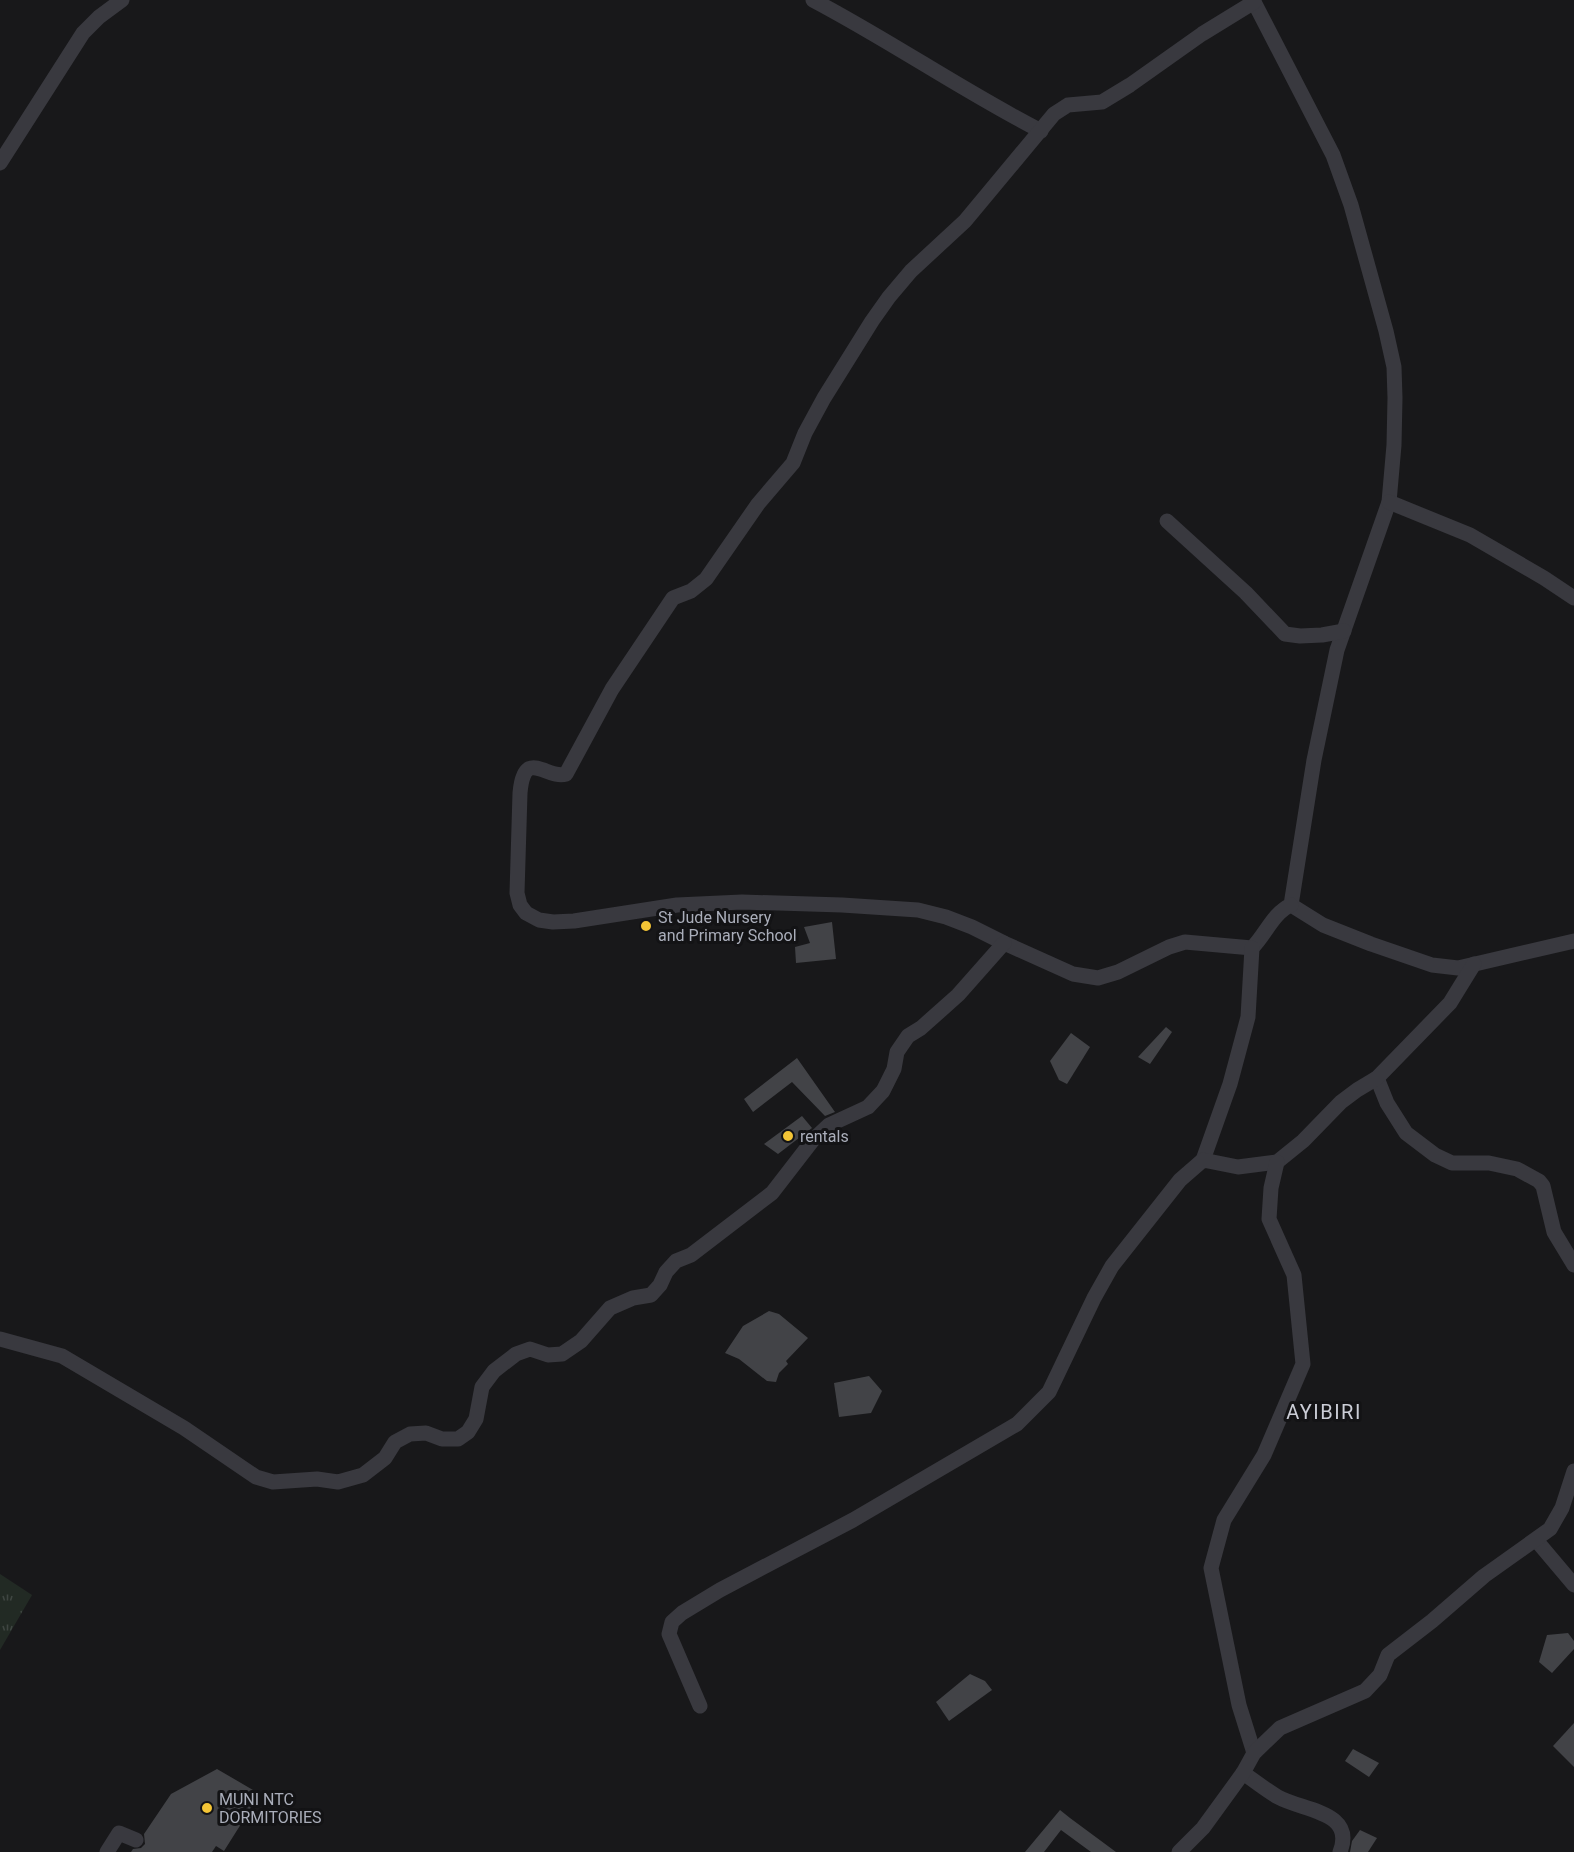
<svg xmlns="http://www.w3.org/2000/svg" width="1574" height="1852" font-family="Roboto,sans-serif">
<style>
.grass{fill:url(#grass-tufts)}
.building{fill:#424347}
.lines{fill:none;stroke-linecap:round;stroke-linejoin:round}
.street{stroke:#39393f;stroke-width:15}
.poi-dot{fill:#f4c536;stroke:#131315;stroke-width:2}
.labels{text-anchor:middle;stroke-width:6;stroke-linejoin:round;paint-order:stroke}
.poi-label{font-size:16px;fill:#aaaeba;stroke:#131315;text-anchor:start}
.quarter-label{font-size:20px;letter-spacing:1.5px;fill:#cbcdd6;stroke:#131315}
</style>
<defs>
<pattern id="grass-tufts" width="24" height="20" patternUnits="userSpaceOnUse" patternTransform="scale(1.5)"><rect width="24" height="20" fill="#222a24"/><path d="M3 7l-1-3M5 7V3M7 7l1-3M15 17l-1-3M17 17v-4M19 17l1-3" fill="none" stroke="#3f4642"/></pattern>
</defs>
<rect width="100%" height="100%" fill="#18181a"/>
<polygon class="grass" points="0,1574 32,1595 0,1650"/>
<g class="building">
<polygon points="832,922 836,959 796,963 795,947 810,943 804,927"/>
<polygon points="1166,1027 1172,1032 1150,1064 1138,1057"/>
<polygon points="1071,1033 1090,1047 1067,1084 1059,1080 1050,1061"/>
<polygon points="797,1058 835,1112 825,1116 792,1082 753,1112 744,1099"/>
<polygon points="802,1116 812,1128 778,1154 764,1144"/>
<polygon points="769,1311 779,1314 808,1338 786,1361 788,1364 779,1373 776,1382 767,1381 739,1359 725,1353 743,1326"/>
<polygon points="869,1376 882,1391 871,1413 839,1417 834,1383"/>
<polygon points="1568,1633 1574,1641 1574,1649 1552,1673 1539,1662 1547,1635"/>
<polygon points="970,1674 985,1681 992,1690 949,1721 936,1702"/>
<polygon points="1574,1723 1574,1767 1553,1746"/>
<polygon points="1353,1749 1379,1763 1369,1777 1345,1761"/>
<polygon points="217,1769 260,1794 224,1851 216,1846 212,1852 131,1852 133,1849 141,1848 145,1844 144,1834 171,1794"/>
<polygon points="1060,1810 1070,1818 1116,1852 1091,1852 1061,1830 1044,1852 1025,1852"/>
<polygon points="1360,1830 1377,1838 1368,1852 1350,1852 1352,1841"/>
</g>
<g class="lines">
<g class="street">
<path d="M813,0c78,41 150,91 228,131"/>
<polyline points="1253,0 1333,155 1351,205 1386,331 1394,367 1395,398 1394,445 1389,502 1337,650 1314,760 1291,905 1323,925 1371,944 1432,965 1458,968 1574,941"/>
<path d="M1254,2l-52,32 -72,51 -28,17 -34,3 -14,9 -89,107 -54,50 -22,26 -17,24 -48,77 -19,35 -12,30 -35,41 -52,75 -15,12 -18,7 -61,91 -46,85c-19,6 -42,-28 -46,19l-3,100 3,12 6,8 13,7 14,2 21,-1 103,-16 65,-3 100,3 76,5 28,7 26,10 32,16 69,31 25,4 20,-6 51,-25 16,-5 67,6c14,-14 21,-35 39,-43"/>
<polyline points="0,163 83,33 99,17 122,0"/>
<polyline points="1389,502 1470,535 1544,578 1574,598"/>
<polyline points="1167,521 1246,593 1285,634 1300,636 1322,635 1344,631"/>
<polyline points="1377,1078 1387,1103 1406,1133 1435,1155 1452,1163 1489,1163 1517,1169 1539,1181 1543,1186 1554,1232 1574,1265"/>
<polyline points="1203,1160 1230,1084 1248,1017 1252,948"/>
<polyline points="0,1339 62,1356 184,1428 256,1477 273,1482 317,1479 338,1482 363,1475 385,1458 395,1442 410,1434 426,1433 442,1439 458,1439 468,1432 476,1419 482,1387 494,1371 516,1354 530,1349 548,1355 562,1354 581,1341 610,1308 633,1298 651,1295 660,1285 666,1272 676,1261 691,1255 772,1193 813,1140 829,1125 868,1107 883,1091 894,1069 897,1052 908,1036 921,1028 958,995 1004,943"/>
<polyline points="1536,1540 1574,1585"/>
<polyline points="700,1706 669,1634 672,1622 682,1613 720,1590 853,1520 1017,1424 1049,1392 1094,1298 1112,1266 1180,1180 1203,1160 1238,1167 1277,1162 1303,1141 1341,1102 1357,1090 1377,1078 1450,1003 1474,964"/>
<polyline points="1254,1753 1239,1705 1211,1568 1224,1520 1264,1455 1303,1364 1294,1275 1269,1219 1271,1188 1277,1162"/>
<path d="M1243,1773c12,8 23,17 35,24 25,14 78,14 62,55"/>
<polyline points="107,1852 119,1833 136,1840"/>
<polyline points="1179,1852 1203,1828 1243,1773 1254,1753 1280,1728 1365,1691 1380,1675 1388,1655 1432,1621 1484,1576 1550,1529 1562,1508 1574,1471"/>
</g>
</g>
<g class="poi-dot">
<circle cx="646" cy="926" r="6"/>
<circle cx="788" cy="1136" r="6"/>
<circle cx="207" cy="1808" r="6"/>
</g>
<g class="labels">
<g class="poi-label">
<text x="658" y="923">St Jude Nursery<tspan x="658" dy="18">and Primary School</tspan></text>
<text x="800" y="1142">rentals</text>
<text x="219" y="1805">MUNI NTC<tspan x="219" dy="18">DORMITORIES</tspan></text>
</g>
<g class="quarter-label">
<text x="1324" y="1419">AYIBIRI</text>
</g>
</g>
</svg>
